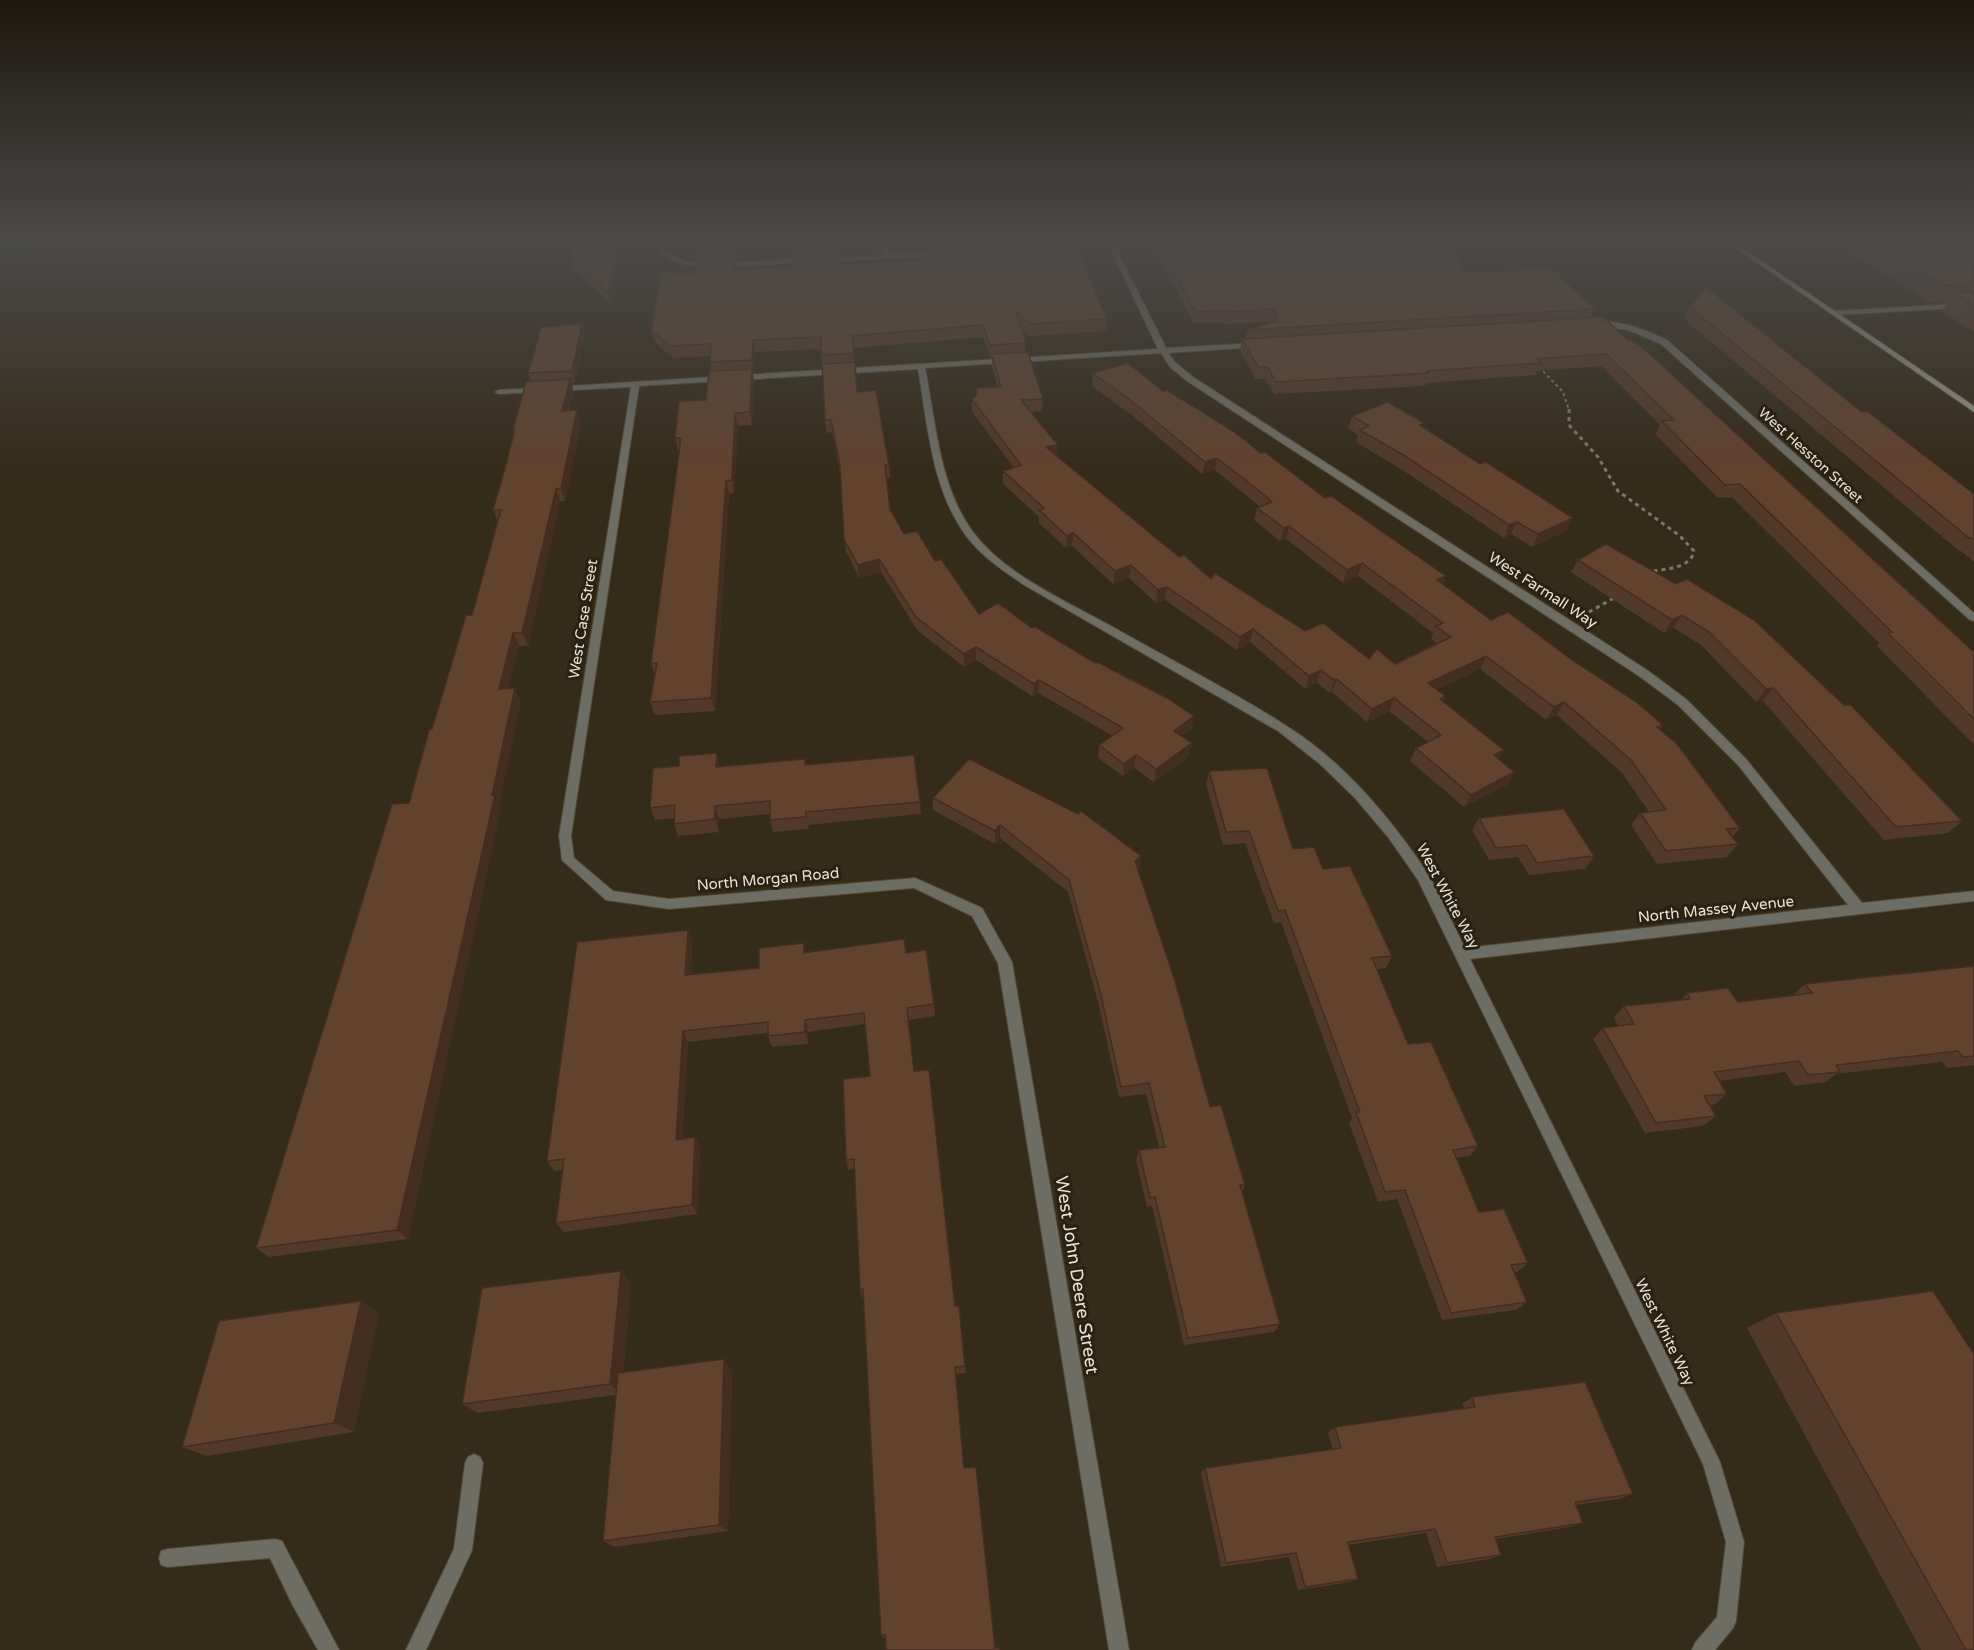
<svg xmlns="http://www.w3.org/2000/svg" width="1974" height="1650" font-family="'Varela Round',sans-serif">
<style>
.lines{fill:none;stroke-linecap:round;stroke-linejoin:round}
.canal{fill:#112005;fill-rule:evenodd}
.lane-casing{stroke:#524837;stroke-width:2}
.street-casing{stroke:#524837;stroke-width:2}
.secondary-casing{stroke:#524837;stroke-width:2}
.path-far1{stroke:#7f7768;stroke-width:2;stroke-dasharray:3 3;stroke-linecap:butt}
.path{stroke:#7f7768;stroke-width:3;stroke-dasharray:4 4;stroke-linecap:butt}
.lane{fill:#6d6d64;fill-rule:evenodd}
.street{fill:#6d6d64;fill-rule:evenodd}
.secondary{fill:#929283;fill-rule:evenodd}
.wall{fill:#533927}
.shaded-wall{fill:#432e20}
.building{fill:#60422d;stroke:#432e20;stroke-width:1.5}
.labels{text-anchor:middle;stroke-width:6;stroke-linejoin:round;paint-order:stroke}
.far-street-label{font-size:14px;fill:#e8e2d7;stroke:#2b2110}
.street-label{font-size:15px;fill:#e8e2d7;stroke:#2b2110}
.near-street-label{font-size:18px;fill:#e8e2d7;stroke:#2b2110}
</style>
<rect width="100%" height="100%" fill="#352b19"/>
<g class="lines">
<polygon class="canal" points="6,238 36,238 33,242 0,252 0,239"/>
<g class="lane-casing">
<g id="lane">
<polygon points="474,1454 480,1457 483,1463 472,1550 426,1650 406,1650 454,1549 465,1463 468,1457"/>
<polygon points="275,1539 282,1541 339,1650 318,1650 292,1604 270,1558 168,1567 161,1565 159,1558 161,1551 168,1549"/>
</g>
</g>
<g class="street-casing">
<g id="street">
<polygon points="658,238 664,238 665,251 685,261 712,264 811,258 814,260 811,262 712,268 681,264 660,253"/>
<polygon points="881,238 887,238 890,254 942,251 945,253 942,255 828,262 825,260 828,258 883,255"/>
<path d="M1105,238h6l55,110 91,-5 4,2 -4,2 -89,6 8,10 17,14 454,293 39,29 60,60 116,144 112,-12v10l-504,58 250,503 24,80 -8,79 -3,7 -18,22h-23l3,-7 22,-26 9,-75 -23,-78 -285,-584 -30,-43 -33,-39 -35,-34 -42,-33 -254,-146c-20,-14 -42,-28 -57,-48 -36,-48 -39,-112 -49,-168l-279,17 -68,450 3,22 39,33 56,8 246,-21 67,30 30,54 117,688h-20l-111,-687 -26,-47 -58,-28 -245,21 -63,-9 -44,-40 -3,-24 72,-449 -75,4 -4,-2 1,-2 605,-38 -49,-103 -47,3 -3,-2 3,-2 45,-3zM1161,353l9,14 17,14 452,295 39,29 60,60 110,140 -383,43c-13,-25 -24,-53 -39,-77 -37,-55 -84,-111 -141,-146 -56,-36 -116,-66 -174,-99 -45,-25 -107,-52 -138,-94 -34,-46 -37,-109 -48,-164z"/>
<polygon points="1974,303 1974,307 1834,315 1830,313 1834,311"/>
<path d="M1592,322c26,-3 52,7 75,18l307,273v8l-4,-1 -309,-276 -33,-14 -33,-4h-3z"/>
<polygon points="538,388 542,390 541,392 499,394 495,392 499,390"/>
</g>
</g>
<g class="secondary-casing">
<polygon id="secondary" points="1721,238 1728,238 1974,406 1974,412"/>
</g>
<polyline class="path-far1" points="1539,367 1563,392 1569,410"/>
<g class="path">
<path d="M1569,409v16l29,32 20,34 62,45 14,15c-3,18 -31,18 -46,21"/>
<polyline points="1589,612 1614,598"/>
</g>
<use href="#lane" class="lane"/>
<use href="#street" class="street"/>
<use href="#secondary" class="secondary"/>
</g>
<g class="wall">
<polygon points="577,238 621,238 619,246 621,256 611,303 574,271 571,259"/>
<polygon points="698,238 739,238 737,260 735,260 737,270 795,267 796,254 795,246 840,238 842,265 928,260 928,250 926,250 924,238 1070,238 1107,319 1106,331 1030,336 1021,328 1026,343 1025,352 1043,399 1042,411 1031,412 1057,456 1179,557 1211,579 1305,631 1369,659 1395,664 1437,644 1431,639 1433,633 1358,576 1343,583 1286,539 1280,541 1254,520 1257,508 1260,507 1215,470 1202,474 1133,416 1092,386 1093,373 1163,391 1261,453 1325,498 1446,576 1443,585 1491,620 1572,660 1663,725 1660,730 1740,828 1732,837 1738,844 1727,857 1657,864 1631,825 1640,813 1649,812 1622,773 1557,715 1546,720 1480,669 1436,690 1445,696 1443,702 1504,750 1499,759 1514,772 1507,785 1464,807 1410,761 1416,748 1428,742 1389,711 1367,722 1332,692 1330,693 1317,683 1305,689 1250,642 1237,650 1165,600 1156,603 1129,578 1113,584 1072,546 1066,548 1039,523 1039,517 1003,484 1003,471 1014,468 972,412 972,399 976,395 976,388 997,387 992,366 992,357 990,357 983,337 853,348 857,392 889,465 890,477 887,478 890,509 904,534 935,561 979,614 1032,628 1192,729 1181,736 1192,743 1189,756 1154,782 1134,768 1123,776 1098,758 1099,745 1113,736 1038,693 1033,697 976,660 964,667 917,630 881,572 859,578 846,551 840,473 832,432 826,433 825,420 821,349 755,352 754,372 752,372 754,381 752,425 738,426 734,493 729,494 715,711 655,715 650,702 655,676 651,663 679,451 678,451 675,438 706,400 711,371 710,362 710,356 673,358 654,342 651,330 694,274 698,257 697,249"/>
<polygon points="1148,238 1322,238 1389,247 1381,238 1448,238 1465,272 1595,309 1591,317 1629,341 1974,652 1974,745 1877,646 1879,643 1732,497 1718,498 1655,434 1660,425 1601,366 1537,371 1536,375 1426,383 1425,386 1274,394 1265,379 1255,379 1240,351 1242,339 1245,339 1247,330 1273,323 1272,321 1225,324 1224,322 1194,323"/>
<polygon points="1829,238 1974,238 1974,332 1942,311 1947,303 1930,303"/>
<polygon points="1690,307 1862,412 1974,494 1974,562 1961,551 1959,551 1684,319"/>
<polygon points="586,336 575,383 571,383 574,392 569,411 581,423 565,501 560,501 528,646 519,646 508,688 521,701 499,804 501,807 408,1239 269,1257 256,1248 409,803 432,729 472,615 498,522 493,510 505,468 514,433 513,429 531,382 528,373"/>
<polygon points="1352,416 1423,426 1566,531 1532,547 1511,534 1504,538 1401,469 1356,442 1358,435 1348,428"/>
<polygon points="1606,544 1962,821 1948,833 1884,840 1763,701 1756,702 1701,645 1674,628 1664,633 1571,572 1578,560"/>
<polygon points="806,765 920,802 921,814 808,825 809,829 773,832 770,820 770,814 719,819 719,832 678,836 674,824 674,818 655,820 650,808 720,766"/>
<polygon points="1209,771 1293,849 1323,869 1392,956 1386,968 1377,969 1408,1044 1478,1146 1470,1156 1456,1158 1479,1212 1528,1263 1517,1272 1514,1272 1527,1302 1516,1310 1442,1320 1397,1199 1378,1202 1349,1123 1352,1118 1281,922 1274,923 1245,843 1223,845 1206,784"/>
<polygon points="933,798 1141,856 1139,868 1137,870 1210,1107 1245,1185 1242,1192 1280,1324 1274,1332 1184,1345 1152,1206 1147,1207 1136,1160 1139,1150 1159,1147 1146,1094 1119,1097 1099,1006 1068,892 1000,838 995,844 933,810"/>
<polygon points="1479,818 1594,856 1585,869 1529,875 1518,857 1489,860 1472,830"/>
<polygon points="688,930 692,942 691,975 759,968 806,952 906,953 934,1004 935,1016 908,1020 914,1071 965,1366 966,1373 956,1374 964,1468 995,1648 999,1650 883,1638 881,1636 863,1298 862,1298 860,1290 854,1169 848,1170 846,1160 870,1076 865,1024 808,1032 808,1044 772,1047 768,1036 768,1033 688,1042 682,1139 700,1147 697,1214 564,1232 556,1223 563,1170 554,1171 547,1161"/>
<polygon points="1974,966 1974,1065 1947,1068 1942,1062 1836,1074 1826,1082 1794,1086 1785,1072 1719,1081 1727,1094 1715,1104 1709,1105 1716,1116 1703,1126 1645,1133 1593,1039 1603,1028 1618,1026 1614,1017 1624,1006 1681,1000 1687,993 1738,1002 1793,995 1805,984"/>
<polygon points="621,1271 631,1284 623,1373 732,1370 728,1531 615,1547 603,1541 616,1395 478,1413 462,1404"/>
<polygon points="361,1301 379,1313 354,1432 207,1456 182,1447"/>
<polygon points="1776,1313 1974,1650 1921,1650 1747,1328"/>
<polygon points="1472,1397 1633,1494 1619,1499 1576,1505 1583,1523 1570,1527 1496,1539 1501,1555 1490,1559 1437,1567 1426,1533 1348,1545 1358,1579 1350,1582 1298,1590 1289,1557 1221,1567 1201,1473 1205,1468 1333,1450 1328,1433 1335,1427 1464,1408 1462,1404"/>
</g>
<g class="shaded-wall">
<polygon points="615,238 621,238 619,246 621,256 611,303 608,292"/>
<polygon points="736,238 739,238 737,260 735,249"/>
<polygon points="735,257 737,269 736,282 734,270"/>
<polygon points="582,324 586,336 575,383 572,371"/>
<polygon points="753,340 755,352 754,372 752,360"/>
<polygon points="752,369 754,381 752,425 750,412"/>
<polygon points="570,379 574,392 566,424 562,411"/>
<polygon points="577,410 581,423 565,501 561,488"/>
<polygon points="735,413 738,426 734,493 732,480"/>
<polygon points="1058,445 1057,457 1046,447"/>
<polygon points="1217,458 1215,470 1202,474 1205,462"/>
<polygon points="726,481 729,494 715,711 711,698"/>
<polygon points="556,489 560,501 528,646 522,633"/>
<polygon points="1573,518 1566,531 1532,547 1538,534"/>
<polygon points="1517,522 1511,534 1504,538 1509,525"/>
<polygon points="1289,526 1286,539 1280,541 1284,528"/>
<polygon points="1073,533 1072,546 1066,548 1067,536"/>
<polygon points="879,559 881,572 859,578 858,565"/>
<polygon points="1362,563 1358,576 1343,583 1347,570"/>
<polygon points="1131,565 1129,578 1113,584 1115,571"/>
<polygon points="1446,576 1441,589 1437,580"/>
<polygon points="1167,587 1165,600 1156,603 1158,590"/>
<polygon points="1682,615 1674,628 1664,633 1672,620"/>
<polygon points="1253,629 1250,642 1237,650 1240,637"/>
<polygon points="513,633 519,646 505,702 499,689"/>
<polygon points="976,647 976,660 964,667 964,654"/>
<polygon points="1486,656 1480,669 1422,696 1428,683"/>
<polygon points="1321,670 1317,683 1305,689 1309,676"/>
<polygon points="1337,679 1332,692 1330,693 1334,680"/>
<polygon points="1039,680 1038,693 1033,697 1034,684"/>
<polygon points="515,688 521,701 499,804 501,807 408,1239 397,1230"/>
<polygon points="1773,688 1763,701 1756,702 1766,689"/>
<polygon points="1394,698 1389,711 1367,722 1372,709"/>
<polygon points="1564,702 1557,715 1546,720 1554,707"/>
<polygon points="1194,716 1192,729 1171,743 1174,731"/>
<polygon points="1192,743 1189,756 1154,782 1156,769"/>
<polygon points="1504,750 1497,763 1494,755"/>
<polygon points="717,753 720,766 720,779 716,767"/>
<polygon points="1136,755 1134,768 1123,776 1124,764"/>
<polygon points="1514,772 1507,785 1464,807 1471,795"/>
<polygon points="715,806 719,819 719,832 715,819"/>
<polygon points="1000,825 1000,838 995,844 995,831"/>
<polygon points="1141,856 1139,868 1132,874 1135,861"/>
<polygon points="688,930 692,942 690,987 685,975"/>
<polygon points="805,1020 808,1032 808,1044 805,1032"/>
<polygon points="683,1031 688,1042 681,1150 676,1140"/>
<polygon points="695,1137 700,1147 697,1214 692,1205"/>
<polygon points="621,1271 631,1284 621,1394 610,1384"/>
<polygon points="361,1301 379,1313 354,1432 334,1423"/>
<polygon points="724,1359 732,1370 728,1531 719,1525"/>
</g>
<g class="building">
<polygon points="577,238 615,238 614,242 619,245 608,292 571,259"/>
<polygon points="698,238 736,238 735,249 697,249"/>
<polygon points="795,238 840,238 840,244 795,246"/>
<polygon points="1155,238 1322,238 1403,249 1394,238 1448,238 1465,272 1553,269 1595,309 1247,330 1277,321 1275,309 1227,312 1226,310 1196,312"/>
<polygon points="1866,238 1974,238 1974,284 1942,285"/>
<polygon points="1074,239 1107,319 1031,324 1016,312 1026,343 990,345 983,325 852,336 854,353 821,355 821,337 753,340 752,360 710,362 711,344 670,346 651,330 661,272 694,274 696,257 735,257 734,270 795,267 795,254 841,252 842,265 930,260 928,247"/>
<polygon points="1706,287 1862,412 1867,411 1974,494 1974,540 1972,538 1969,538 1690,307"/>
<polygon points="1974,292 1974,305 1954,293"/>
<polygon points="1603,317 1629,341 1633,340 1653,357 1974,652 1974,719 1888,633 1892,632 1740,484 1725,485 1662,421 1674,420 1606,354 1537,359 1541,363 1427,371 1429,373 1276,382 1268,367 1258,367 1242,339"/>
<polygon points="582,324 572,371 528,373 541,327"/>
<polygon points="1028,352 1043,399 1021,400 1058,445 1046,447 1179,557 1184,555 1211,579 1215,573 1305,631 1323,623 1369,659 1377,649 1395,664 1451,637 1436,626 1443,623 1362,563 1347,570 1289,526 1284,528 1257,508 1272,502 1267,497 1217,458 1205,462 1134,403 1093,373 1128,363 1163,391 1167,390 1233,431 1261,453 1265,452 1325,498 1331,496 1446,576 1437,580 1491,620 1508,612 1572,660 1635,701 1663,725 1657,727 1677,744 1740,828 1726,829 1738,844 1666,851 1640,813 1666,810 1631,760 1564,702 1554,707 1486,656 1428,683 1445,696 1440,699 1504,750 1494,755 1514,772 1471,795 1416,748 1441,735 1394,698 1372,709 1337,679 1334,680 1321,670 1309,676 1253,629 1240,637 1167,587 1158,590 1131,565 1115,571 1073,533 1067,536 1039,510 1044,508 1003,471 1021,465 972,399 977,394 976,388 1001,387 992,354"/>
<polygon points="855,362 857,392 876,390 889,465 885,465 890,509 904,534 917,531 935,561 941,559 979,614 998,603 1032,628 1034,626 1095,663 1097,662 1167,698 1194,716 1174,731 1192,743 1156,769 1136,755 1124,764 1099,745 1123,728 1039,680 1034,684 976,647 964,654 916,617 879,559 858,565 844,539 840,466 831,420 825,420 822,364"/>
<polygon points="752,369 750,412 735,413 732,480 726,481 711,698 650,702 657,663 651,663 681,438 675,438 679,401 706,400 709,371"/>
<polygon points="570,379 562,411 577,410 561,488 556,489 522,633 513,633 499,689 515,688 492,795 495,795 397,1230 256,1248 392,804 409,803 429,730 432,729 466,615 472,615 501,510 493,510 505,468 515,429 513,429 526,382"/>
<polygon points="1388,402 1424,423 1420,425 1480,464 1486,462 1573,518 1538,534 1517,522 1509,525 1405,456 1360,430 1369,426 1352,416"/>
<polygon points="1606,544 1676,584 1687,579 1754,620 1844,705 1851,705 1962,821 1896,827 1773,688 1766,689 1709,632 1682,615 1672,620 1578,560"/>
<polygon points="717,753 716,767 805,759 805,765 914,755 920,802 806,812 806,817 770,820 770,801 715,806 715,819 674,824 675,805 650,808 653,768 679,766 679,756"/>
<polygon points="969,759 1078,814 1081,811 1141,856 1135,861 1175,981 1210,1107 1221,1105 1245,1185 1240,1185 1280,1324 1188,1338 1155,1197 1150,1198 1139,1150 1165,1147 1149,1083 1121,1087 1101,995 1069,880 1000,825 995,831 933,798"/>
<polygon points="1267,768 1293,849 1314,847 1323,869 1350,866 1392,956 1372,958 1408,1044 1431,1042 1478,1146 1453,1150 1479,1212 1504,1209 1528,1263 1511,1265 1527,1302 1451,1313 1405,1190 1385,1192 1356,1112 1360,1112 1285,910 1278,911 1249,831 1226,832 1209,771"/>
<polygon points="1564,809 1594,856 1537,863 1526,845 1496,848 1479,818"/>
<polygon points="688,930 685,975 759,968 759,948 804,943 804,953 904,939 906,953 926,950 934,1004 907,1008 914,1071 929,1070 955,1306 959,1306 965,1366 955,1367 964,1468 976,1467 995,1648 999,1647 999,1650 886,1650 885,1635 881,1636 863,1289 860,1290 854,1159 846,1160 843,1079 870,1076 864,1013 805,1020 805,1032 768,1036 768,1022 683,1031 676,1140 695,1137 692,1205 556,1223 564,1159 547,1161 577,942"/>
<polygon points="1974,966 1974,1056 1963,1057 1958,1051 1836,1065 1840,1072 1808,1075 1799,1061 1714,1072 1727,1094 1704,1096 1716,1116 1656,1123 1603,1028 1634,1024 1624,1006 1690,999 1687,993 1728,988 1738,1002 1812,993 1805,984"/>
<polygon points="621,1271 610,1384 462,1404 482,1288"/>
<polygon points="1933,1291 1974,1354 1974,1650 1966,1650 1776,1313"/>
<polygon points="361,1301 334,1423 182,1447 219,1321"/>
<polygon points="724,1359 719,1525 603,1541 618,1373"/>
<polygon points="1585,1382 1633,1494 1575,1502 1583,1523 1495,1537 1501,1555 1447,1563 1435,1529 1348,1542 1358,1579 1305,1587 1296,1553 1226,1563 1205,1468 1341,1448 1335,1427 1475,1407 1472,1397"/>
</g>
<linearGradient id="sky" x2="0" y2="1"><stop stop-color="#1d180e"/><stop offset="0.51" stop-color="#4b4a49"/><stop offset="1" stop-color="#4b4a49" stop-opacity="0"/></linearGradient>
<rect width="1974" height="469" fill="url(#sky)"/>
<g class="labels">
<g class="far-street-label">
<text transform="translate(1811 455) rotate(42)" y="5">West Hesston Street</text>
</g>
<g class="street-label">
<text transform="translate(1543 590) rotate(33)" y="5">West Farmall Way</text>
<text transform="translate(583 619) rotate(-81)" y="5">West Case Street</text>
<text transform="translate(768 879) rotate(-5)" y="5">North Morgan Road</text>
<text transform="translate(1448 896) rotate(62)" y="5">West White Way</text>
<text transform="translate(1716 909) rotate(-6)" y="5">North Massey Avenue</text>
<text transform="translate(1665 1332) rotate(64)" y="5">West White Way</text>
</g>
<g class="near-street-label">
<text transform="translate(1077 1275) rotate(81)" y="6">West John Deere Street</text>
</g>
</g>
</svg>
